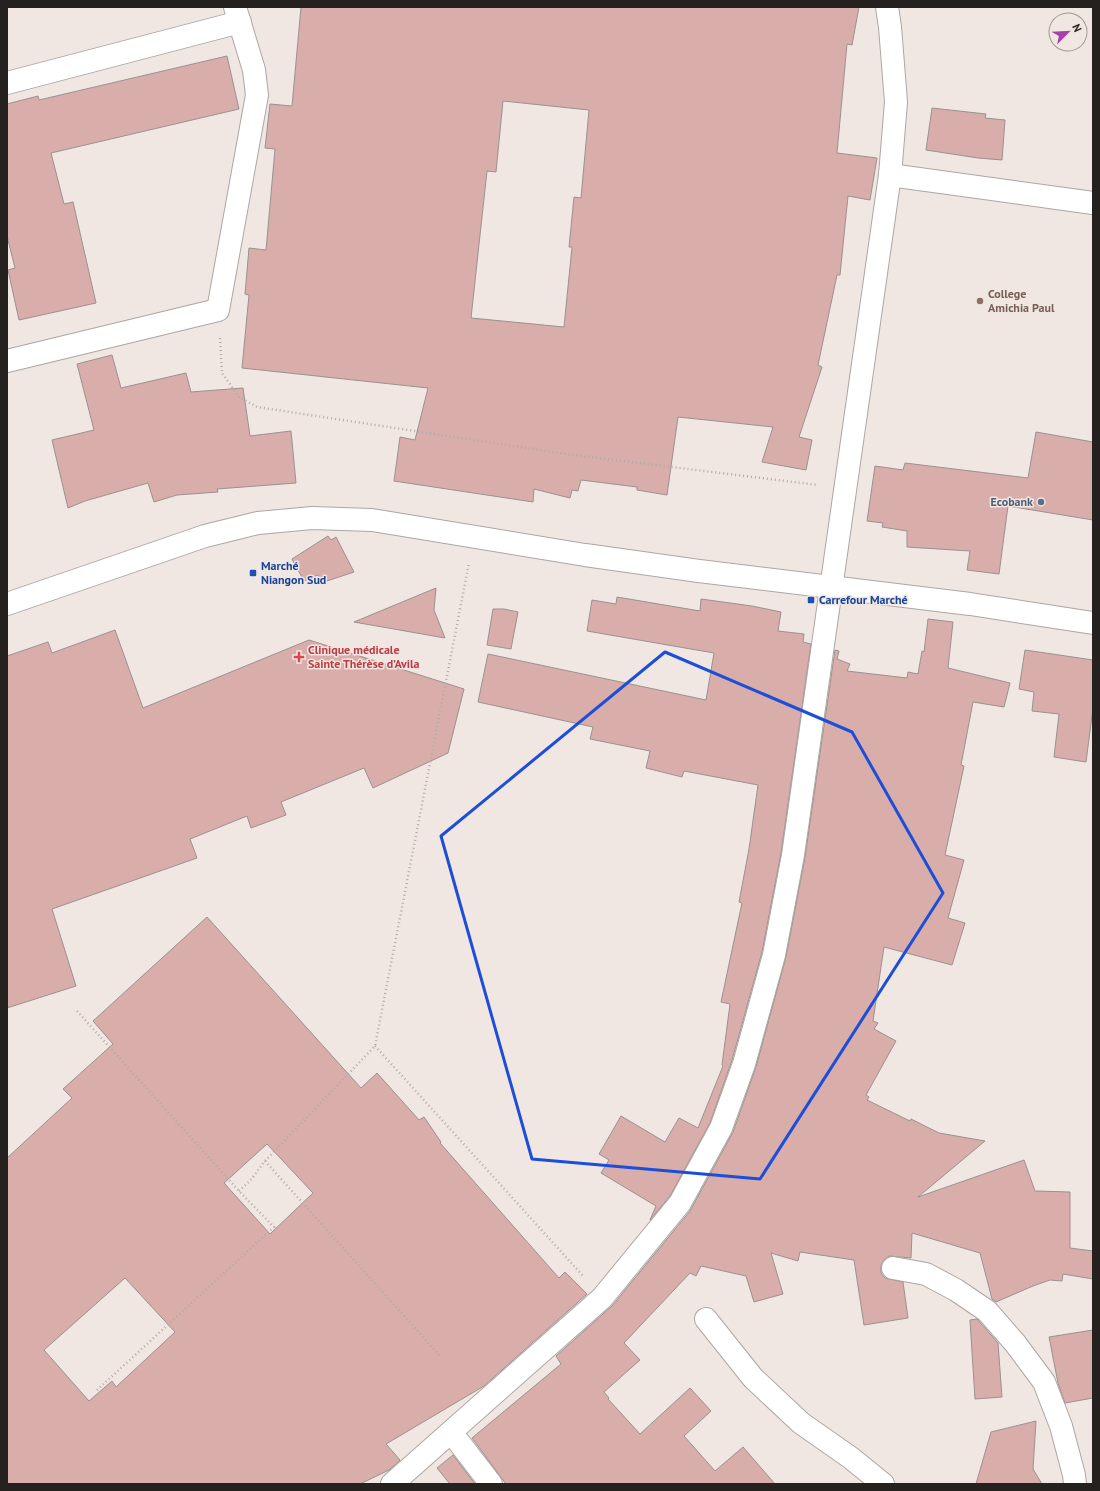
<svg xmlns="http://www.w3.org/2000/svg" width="1100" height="1491" font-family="'PT Sans',sans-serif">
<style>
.building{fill:#d9adaa;stroke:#9a9191;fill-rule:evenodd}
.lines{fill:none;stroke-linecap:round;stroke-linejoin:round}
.street-casing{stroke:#ada6a2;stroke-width:24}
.secondary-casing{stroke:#ada6a2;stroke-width:24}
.path{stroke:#b2aaa7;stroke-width:2.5;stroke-dasharray:1 3;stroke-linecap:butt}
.street{stroke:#fff;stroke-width:22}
.secondary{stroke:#fff;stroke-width:22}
.marked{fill:none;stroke:#1d4ed8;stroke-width:3;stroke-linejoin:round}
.education-dot{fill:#8d6e63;stroke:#f0e7e3;stroke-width:1.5}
.service-dot{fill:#5c6f8a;stroke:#f0e7e3;stroke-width:1.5}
.transit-dot{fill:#1a4fb4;stroke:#f0e7e3;stroke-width:1.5}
.health-dot{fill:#e0444e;stroke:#f0e7e3;stroke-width:1.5}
.labels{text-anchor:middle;stroke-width:3;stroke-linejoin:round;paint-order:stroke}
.education-label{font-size:12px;font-weight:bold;fill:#785e54;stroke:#f0e7e3;text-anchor:start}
.service-label{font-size:12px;font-weight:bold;fill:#4e5e75;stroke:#f0e7e3;text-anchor:end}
.transit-label{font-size:12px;font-weight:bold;fill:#164399;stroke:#f0e7e3;text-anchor:start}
.health-label{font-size:12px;font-weight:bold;fill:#be3a42;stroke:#f0e7e3;text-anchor:start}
</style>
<rect width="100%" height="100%" fill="#f0e7e3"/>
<g class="building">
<path d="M301,7h558l-7,38 -5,-1 -10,109 40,5 -7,42 -22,-4 -8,79h-3l-19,90 4,2 -23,70 13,3 -6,30 -44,-8 11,-35 -95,-10 -11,78 -30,-5v-3l-56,-7 -3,11 -6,-1 -2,8 -36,-9 -1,13 -139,-21 6,-44 15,3 13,-52 -186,-20 7,-73 -4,-1 4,-46 17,2 9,-101 -10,-1 5,-44 22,2zM503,101l86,9 -8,88 -7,-1 -5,50h3l-8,80 -93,-9 16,-147 9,1z"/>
<polygon points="227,56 239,109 51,153 64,204 73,202 96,303 19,320 8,270 15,268 7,236 7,104 38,96 39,100"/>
<polygon points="932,108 986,114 985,118 1005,120 1002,160 978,158 926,150"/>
<polygon points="112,355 121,388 186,373 191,392 243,388 250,436 291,431 296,483 217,489 218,492 177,495 154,502 148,483 85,501 68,508 52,440 94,430 77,364"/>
<polygon points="1036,432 1093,442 1093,520 1008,506 999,574 967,570 970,551 907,547 907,531 882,527 883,523 867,521 875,466 903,470 905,463 1028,478"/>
<polygon points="328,536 331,540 336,537 354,572 321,583 318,575 304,581 292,559"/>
<polygon points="436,588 434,610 445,638 354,622"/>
<polygon points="617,597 700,611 701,599 752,606 781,612 778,631 804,634 803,642 811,644 781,853 762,952 732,1060 710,1123 670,1196 650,1220 656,1206 601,1173 609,1160 599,1154 621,1116 665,1142 679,1118 698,1128 723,1066 722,1065 730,1004 721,1002 742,903 739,902 749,849 758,785 684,771 682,777 646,768 650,751 590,739 593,727 478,702 488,654 706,700 714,653 587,631 592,600 616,604"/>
<polygon points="493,609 504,609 518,612 511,649 487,645"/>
<polygon points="928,619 953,622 948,668 1010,683 1004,707 973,702 961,765 964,766 945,855 964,860 948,918 965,923 952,965 884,947 873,1021 878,1023 874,1029 896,1041 866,1095 869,1097 867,1100 910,1121 911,1119 939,1133 985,1141 918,1197 1024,1160 1035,1191 1070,1192 1070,1248 1093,1251 1093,1279 1063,1274 1062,1281 1050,1280 1033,1286 996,1302 992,1299 980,1253 912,1233 911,1258 889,1256 884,1260 881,1266 881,1273 885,1278 903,1282 908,1318 864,1325 854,1260 800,1252 798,1261 771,1253 783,1294 754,1302 746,1276 701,1266 696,1276 690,1273 624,1343 640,1360 604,1392 609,1398 608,1399 640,1434 690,1388 711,1411 684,1436 715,1471 743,1447 775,1484 506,1484 472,1438 561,1364 556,1356 612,1306 690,1211 733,1132 756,1067 786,957 805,857 835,650 839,651 837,659 850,664 847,671 907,678 908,672 918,674 922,651 924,652"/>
<polygon points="115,630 143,708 309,640 464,689 448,753 373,788 364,768 281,802 286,815 251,828 247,816 190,839 197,858 52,909 76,986 7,1008 7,656 48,642 52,653"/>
<polygon points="1025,650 1093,660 1093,708 1086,762 1054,757 1059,714 1032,711 1034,692 1019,689"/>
<path d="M207,917l154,171 16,-15 42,47 5,-3 17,25 -1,1 119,135 6,-6 22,22 -103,92 -98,58 14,16 -11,10 -29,14h-353v-326l65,-60 -9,-9 50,-45 -20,-23zM267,1144l46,49 -43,41 -46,-51zM125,1278l50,54 -59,55 -4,-6 -23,20 -45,-51z"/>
<polygon points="977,1319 998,1343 1002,1397 975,1399 970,1320"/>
<polygon points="1093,1330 1093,1398 1065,1403 1058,1383 1049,1337"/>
<polygon points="1036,1421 1033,1469 1042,1484 976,1484 991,1432"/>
<polygon points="453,1455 475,1484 450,1484 437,1468"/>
</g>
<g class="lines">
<g class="street-casing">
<g id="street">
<polyline points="7,83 240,22"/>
<polyline points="890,175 1093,203"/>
<polyline points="7,361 218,310 257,95 254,70 235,7"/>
<polyline points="893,1268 926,1274 956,1290 987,1311 1015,1343 1044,1382 1061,1426 1074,1475 1075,1484"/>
<polyline points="706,1319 753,1378 801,1423 851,1458 883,1484"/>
<polyline points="451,1432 491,1484"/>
<polyline points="392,1484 602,1298 680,1203 721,1128 744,1064 774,955 793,855 890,175 896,102 890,27 887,7"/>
</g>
</g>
<g class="secondary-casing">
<polyline id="secondary" points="7,604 205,536 258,523 312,518 372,520 585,555 699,571 970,604 1093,623"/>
</g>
<g class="path">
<polyline points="220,338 222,373 239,397 257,407 566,454 818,485"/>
<polyline points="77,1011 239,1191 274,1227 95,1392"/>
<polyline points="375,1046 584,1277"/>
<polyline points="265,1161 441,1357"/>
<polyline points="239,1191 250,1181 265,1161 375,1046 469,563"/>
</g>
<use href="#street" class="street"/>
<use href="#secondary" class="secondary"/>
</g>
<path class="marked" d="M665,652l187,80 91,161 -183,286 -228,-20 -91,-323z"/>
<circle class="education-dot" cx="980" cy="301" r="4"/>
<circle class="service-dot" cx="1041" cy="502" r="4"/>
<g class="transit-dot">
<rect x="249" y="569" width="8" height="8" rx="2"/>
<rect x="807" y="596" width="8" height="8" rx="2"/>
</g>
<path class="health-dot" d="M297 651h4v4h4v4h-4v4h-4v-4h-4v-4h4z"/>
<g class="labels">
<g class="education-label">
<text x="988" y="298">College<tspan x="988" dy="14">Amichia Paul</tspan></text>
</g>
<g class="service-label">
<text x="1033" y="506">Ecobank</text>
</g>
<g class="transit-label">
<text x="261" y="570">Marché<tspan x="261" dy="14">Niangon Sud</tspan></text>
<text x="819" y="604">Carrefour Marché</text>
</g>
<g class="health-label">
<text x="308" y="654">Clinique médicale<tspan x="308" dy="14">Sainte Thérèse d’Avila</tspan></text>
</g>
</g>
<rect width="1100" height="1491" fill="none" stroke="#24211f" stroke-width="16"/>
<g transform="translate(1068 32) rotate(66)"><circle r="19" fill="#f0e7e3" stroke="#9e9895"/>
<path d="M0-3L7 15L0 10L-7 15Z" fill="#a641a7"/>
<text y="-6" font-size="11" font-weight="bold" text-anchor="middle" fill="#24211f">N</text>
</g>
</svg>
